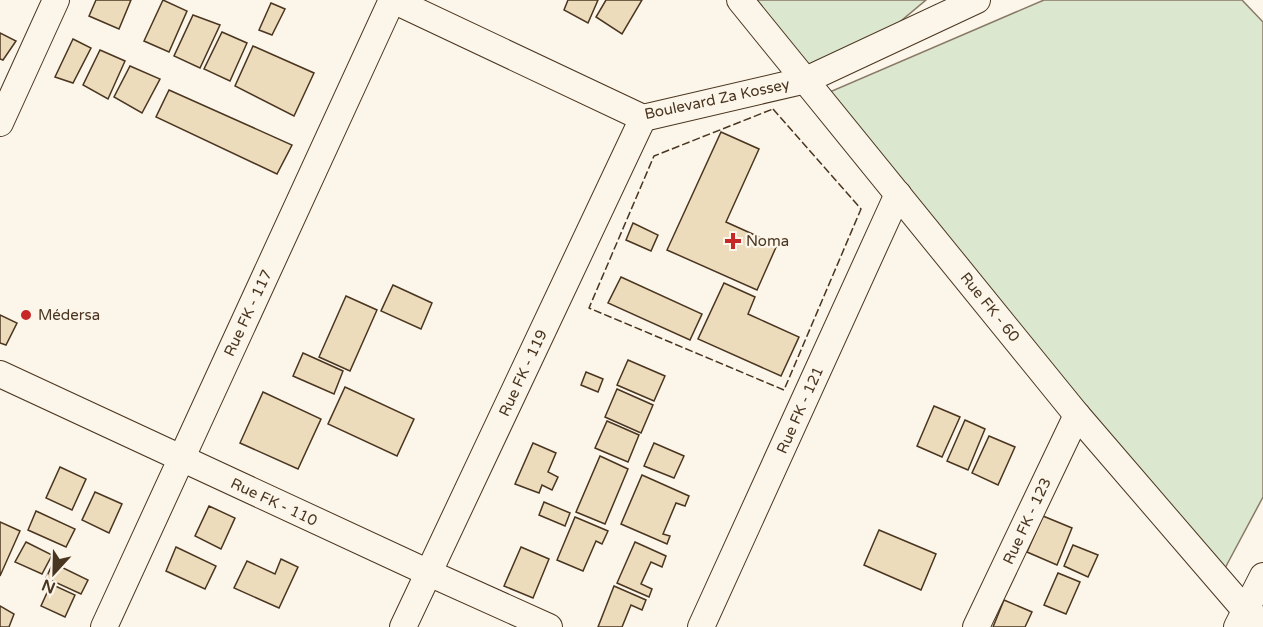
<svg xmlns="http://www.w3.org/2000/svg" width="1263" height="627" font-family="'Varela Round',sans-serif">
<style>
.green{fill:#dce7d0;stroke:#887966;stroke-width:1.5}
.building{fill:#ecdcbc;stroke:#4a3520;stroke-width:1.5}
.lines{fill:none;stroke-linecap:round;stroke-linejoin:round}
.minor-casing{stroke:#4a3520;stroke-width:28}
.minor{stroke:#fbf6e9;stroke-width:26}
.fence{stroke:#4a3520;stroke-width:1.5;stroke-dasharray:8 3;stroke-linecap:butt}
.poi-dot{fill:#c62828;stroke:#fbf6e9;stroke-width:2}
.labels{text-anchor:middle;stroke-width:4.5;stroke-linejoin:round;paint-order:stroke}
.street-label{font-size:15px;fill:#4a3520;stroke:#fbf6e9}
.poi-label{font-size:15px;fill:#4a3520;stroke:#fbf6e9;text-anchor:start}
</style>
<rect width="100%" height="100%" fill="#fbf6e9"/>
<g class="green">
<polygon points="743,0 926,0 853,61 799,67"/>
<polygon points="1044,0 1242,0 1263,22 1263,497 1224,570 825,94"/>
</g>
<g class="building">
<polygon points="96,0 131,0 119,29 89,16"/>
<polygon points="163,0 187,11 169,52 144,41"/>
<polygon points="568,0 598,0 588,23 564,10"/>
<polygon points="606,0 642,0 622,34 596,17"/>
<polygon points="271,3 285,9 272,35 259,30"/>
<polygon points="193,15 220,25 200,68 174,56"/>
<polygon points="222,32 247,43 230,81 204,69"/>
<polygon points="0,33 16,41 3,60 0,59"/>
<polygon points="73,39 91,48 73,83 55,77"/>
<polygon points="253,46 314,73 294,116 235,86"/>
<polygon points="100,50 125,61 108,99 83,85"/>
<polygon points="130,66 160,79 142,113 114,97"/>
<polygon points="169,90 292,145 277,174 156,117"/>
<polygon points="721,132 759,149 726,222 777,245 757,290 667,250"/>
<polygon points="633,223 658,235 651,251 626,240"/>
<polygon points="621,277 702,314 690,340 608,303"/>
<polygon points="724,283 755,297 748,314 799,337 781,376 698,339"/>
<polygon points="393,285 432,303 421,329 381,311"/>
<polygon points="346,296 377,310 350,371 319,357"/>
<polygon points="0,315 17,323 6,345 0,343"/>
<polygon points="303,353 343,371 334,394 293,376"/>
<polygon points="628,360 665,376 654,401 617,385"/>
<polygon points="586,372 603,379 598,392 581,385"/>
<polygon points="345,387 414,419 397,456 328,424"/>
<polygon points="617,389 653,405 641,433 605,417"/>
<polygon points="263,392 321,419 298,469 240,443"/>
<polygon points="934,406 960,417 942,457 917,446"/>
<polygon points="965,420 985,429 968,470 947,461"/>
<polygon points="607,421 639,435 628,462 595,448"/>
<polygon points="989,436 1015,447 998,485 972,473"/>
<polygon points="533,443 556,453 548,472 558,477 552,490 542,485 539,493 515,484"/>
<polygon points="654,443 684,456 674,478 644,466"/>
<polygon points="600,456 628,469 605,524 576,512"/>
<polygon points="60,467 86,479 72,510 46,498"/>
<polygon points="642,475 689,496 685,506 676,503 663,534 670,536 667,544 621,524"/>
<polygon points="95,492 122,504 109,533 82,520"/>
<polygon points="544,502 570,513 565,526 539,515"/>
<polygon points="209,506 235,518 221,549 195,536"/>
<polygon points="36,511 75,529 66,547 28,530"/>
<polygon points="1043,516 1072,528 1057,565 1027,552"/>
<polygon points="575,517 608,531 602,544 596,541 583,571 557,560"/>
<polygon points="0,522 20,531 0,576"/>
<polygon points="879,530 936,554 921,590 864,565"/>
<polygon points="26,542 52,555 42,574 15,562"/>
<polygon points="635,542 666,556 662,567 651,562 641,584 652,589 649,597 617,583"/>
<polygon points="1073,545 1098,555 1088,577 1064,566"/>
<polygon points="176,547 216,566 205,589 166,571"/>
<polygon points="521,547 549,559 533,598 504,586"/>
<polygon points="281,559 298,567 279,608 234,588 247,561 275,574"/>
<polygon points="53,563 88,580 81,594 46,578"/>
<polygon points="1058,573 1080,582 1066,614 1044,605"/>
<polygon points="51,584 75,595 65,617 41,606"/>
<polygon points="614,586 646,600 642,610 631,605 622,627 598,627"/>
<polygon points="1004,600 1032,612 1025,627 993,627"/>
<polygon points="0,606 14,614 9,627 0,627"/>
</g>
<g class="lines">
<g class="minor-casing">
<g id="minor">
<polyline points="393,0 643,118 806,80 977,0"/>
<polyline points="740,0 1077,415 1245,610 1263,622"/>
<polyline points="0,123 56,0"/>
<polyline points="0,374 429,573 549,627"/>
<polyline points="104,627 392,0"/>
<polyline points="403,627 643,118"/>
<polyline points="701,627 898,194"/>
<polyline points="976,627 1077,415"/>
<polyline points="1237,627 1263,576"/>
</g>
</g>
<use href="#minor" class="minor"/>
<polygon class="fence" points="773,109 861,209 784,390 589,308 654,156"/>
</g>
<g class="poi-dot">
<path d="M730 232h6v6h6v6h-6v6h-6v-6h-6v-6h6z"/>
<circle cx="26" cy="315" r="6"/>
</g>
<g class="labels">
<g class="street-label">
<text transform="translate(717 99) rotate(-12)" y="5">Boulevard Za Kossey</text>
<text transform="translate(990 307) rotate(51)" y="5">Rue FK - 60</text>
<text transform="translate(248 313) rotate(-65)" y="5">Rue FK - 117</text>
<text transform="translate(523 373) rotate(-65)" y="5">Rue FK - 119</text>
<text transform="translate(800 410) rotate(-66)" y="5">Rue FK - 121</text>
<text transform="translate(274 502) rotate(25)" y="5">Rue FK - 110</text>
<text transform="translate(1027 521) rotate(-65)" y="5">Rue FK - 123</text>
</g>
<g class="poi-label">
<text x="746" y="246">Noma</text>
<text x="38" y="320">Médersa</text>
</g>
</g>
<g transform="translate(54 573) rotate(202)" stroke="#fbf6e9" stroke-width="4.5" paint-order="stroke">
<path d="M0-4.5L10 22L0 15L-10 22Z" fill="#4a3520"/>
<text y="-9" font-size="16" font-weight="bold" text-anchor="middle" fill="#4a3520">N</text>
</g>
</svg>
